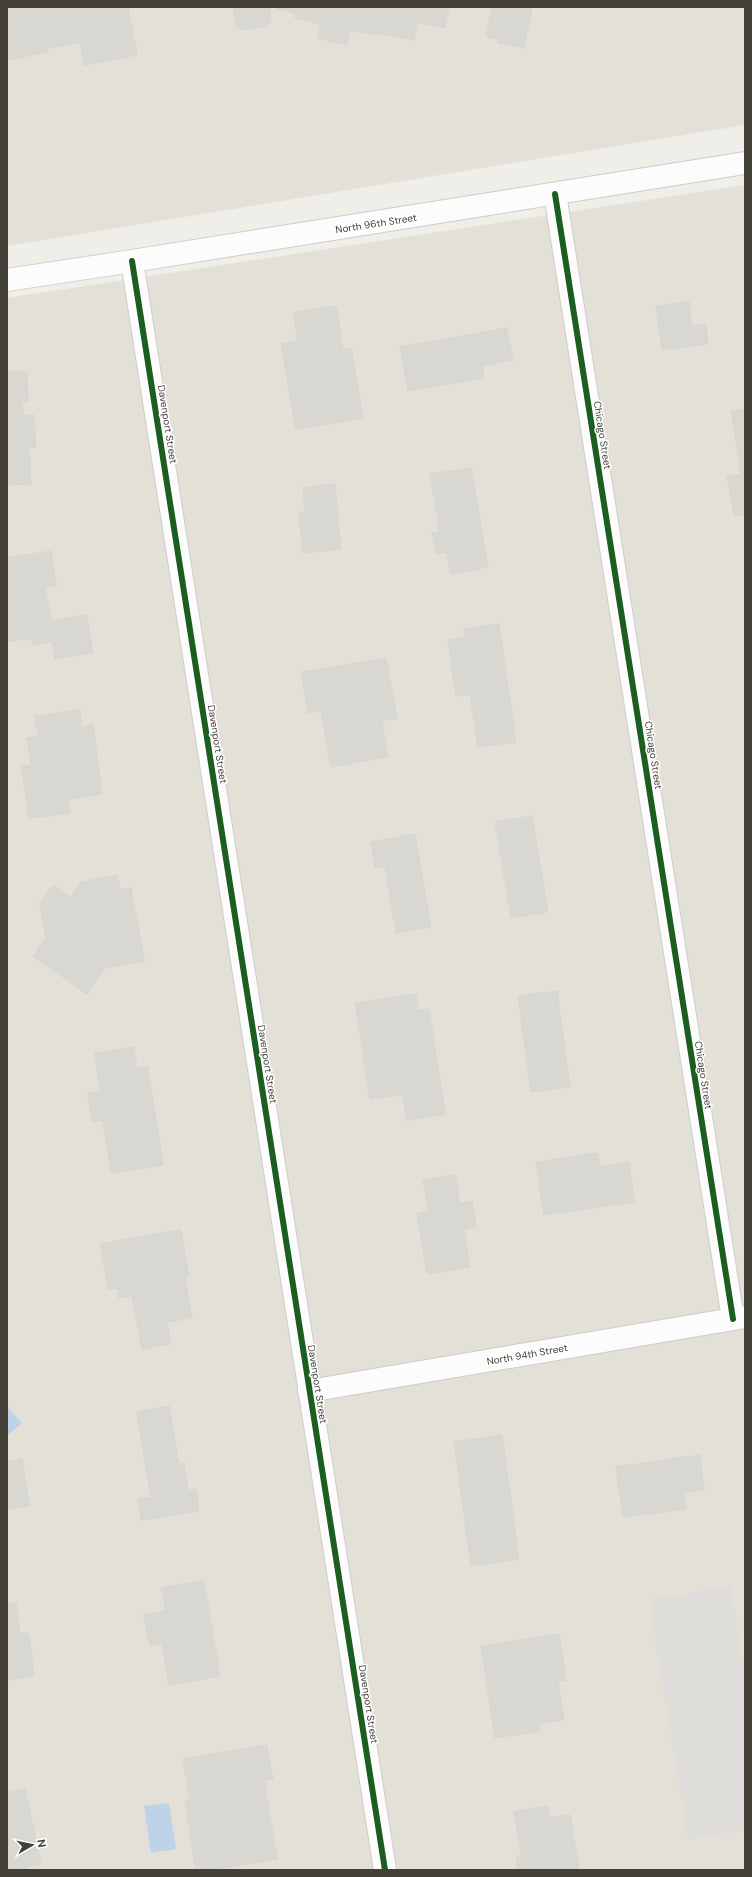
<svg xmlns="http://www.w3.org/2000/svg" width="752" height="1877" font-family="'DM Sans',sans-serif">
<style>
.residential{fill:#e3e0d7}
.parking{fill:#deddd9}
.water{fill:#bed3e8}
.building{fill:#d8d7d2;stroke:#d7d5cf}
.lines{fill:none;stroke-linecap:round;stroke-linejoin:round}
.minor-casing{stroke:#cdccc7;stroke-width:24}
.minor{stroke:#fdfcfc;stroke-width:22}
.cycleway-casing{stroke:#fff;stroke-width:8}
.cycleway{stroke:#1b5e20;stroke-width:6}
.labels{text-anchor:middle;stroke-width:3;stroke-linejoin:round;paint-order:stroke}
.street-label{font-size:10px;fill:#434037;stroke:#fff}
</style>
<rect width="100%" height="100%" fill="#efeee9"/>
<g class="residential">
<polygon points="7,7 745,7 745,125 7,246"/>
<polygon points="745,185 745,1870 7,1870 7,298"/>
</g>
<polygon class="parking" points="731,1586 745,1675 745,1830 688,1839 649,1600"/>
<g class="water">
<polygon points="7,1406 22,1423 8,1435 7,1434"/>
<polygon points="169,1803 176,1849 151,1853 144,1806"/>
</g>
<g class="building">
<polygon points="7,7 128,7 137,55 84,65 81,42 47,48 48,52 7,60"/>
<polygon points="233,7 269,7 271,22 267,23 268,26 240,30 240,27 236,27"/>
<polygon points="277,7 449,7 445,28 417,22 414,40 379,33 379,35 350,30 347,45 318,38 321,24 295,18 296,13 277,9"/>
<polygon points="492,7 532,7 524,48 498,43 498,39 486,36"/>
<polygon points="689,302 692,326 706,324 708,344 662,350 656,306"/>
<polygon points="336,306 343,350 351,348 363,418 296,429 281,344 298,341 293,313"/>
<polygon points="507,328 513,360 482,366 484,378 408,391 400,347"/>
<polygon points="7,372 27,372 28,402 22,402 23,415 34,415 36,447 29,448 31,484 7,485"/>
<polygon points="745,409 745,514 734,516 727,476 741,474 731,411"/>
<polygon points="471,468 488,567 451,574 447,552 436,554 432,533 440,532 430,474"/>
<polygon points="335,484 341,549 303,553 299,513 305,512 303,488"/>
<polygon points="51,551 56,585 45,587 51,621 87,615 93,653 55,659 52,641 33,645 31,638 7,642 7,558"/>
<polygon points="499,624 516,742 478,747 470,694 456,696 448,640 465,637 464,629"/>
<polygon points="386,658 397,718 382,721 388,757 331,767 321,710 308,713 301,672"/>
<polygon points="80,710 82,727 93,725 102,794 68,799 70,813 29,818 22,767 31,765 27,738 38,737 35,716"/>
<polygon points="532,816 548,912 511,918 495,822"/>
<polygon points="415,834 431,927 396,933 385,866 375,868 371,842"/>
<polygon points="117,875 120,890 131,888 144,961 105,968 87,994 33,956 46,937 40,904 53,885 71,897 81,882"/>
<polygon points="557,991 570,1087 531,1092 518,996"/>
<polygon points="416,994 418,1011 429,1009 445,1114 407,1120 403,1094 370,1099 355,1003"/>
<polygon points="134,1047 137,1068 148,1067 163,1165 111,1173 103,1120 92,1122 88,1093 100,1091 95,1053"/>
<polygon points="598,1153 600,1167 629,1162 634,1202 544,1215 536,1162"/>
<polygon points="455,1175 460,1203 472,1201 476,1227 464,1229 470,1267 427,1274 417,1213 428,1211 423,1180"/>
<polygon points="181,1230 189,1277 185,1277 192,1318 167,1322 171,1344 142,1349 132,1296 119,1298 118,1288 108,1289 100,1244"/>
<polygon points="169,1406 179,1464 184,1463 188,1491 196,1489 199,1511 141,1520 138,1499 151,1497 137,1412"/>
<polygon points="502,1435 519,1559 471,1566 454,1442"/>
<polygon points="700,1455 704,1490 684,1493 686,1509 623,1517 616,1467"/>
<polygon points="22,1459 29,1506 7,1509 7,1462"/>
<polygon points="204,1581 220,1676 169,1685 162,1644 150,1646 144,1615 166,1611 161,1588"/>
<polygon points="16,1603 20,1634 29,1633 34,1676 7,1680 7,1604"/>
<polygon points="559,1634 566,1680 558,1681 564,1720 538,1724 540,1731 495,1738 481,1646"/>
<polygon points="267,1745 273,1779 264,1780 277,1859 209,1870 196,1870 185,1801 190,1801 183,1759"/>
<polygon points="25,1789 41,1864 26,1867 27,1870 7,1870 7,1793"/>
<polygon points="548,1806 550,1818 570,1815 579,1870 518,1870 516,1858 522,1857 514,1812"/>
</g>
<g class="lines">
<g class="minor-casing">
<g id="minor">
<polyline points="555,194 733,1319"/>
<polyline points="132,261 385,1870"/>
<polyline points="7,280 132,261 745,163"/>
<polyline points="309,1391 745,1317"/>
</g>
</g>
<use href="#minor" class="minor"/>
<g class="cycleway-casing">
<g id="cycleway">
<polyline points="555,194 733,1319"/>
<polyline points="132,261 385,1870"/>
</g>
</g>
<use href="#cycleway" class="cycleway"/>
</g>
<g class="labels">
<g class="street-label">
<text transform="translate(376 223) rotate(-9)" y="4">North 96th Street</text>
<text transform="translate(168 424) rotate(81)" y="4">Davenport Street</text>
<text transform="translate(603 435) rotate(81)" y="4">Chicago Street</text>
<text transform="translate(218 744) rotate(81)" y="4">Davenport Street</text>
<text transform="translate(654 755) rotate(81)" y="4">Chicago Street</text>
<text transform="translate(268 1064) rotate(81)" y="4">Davenport Street</text>
<text transform="translate(704 1075) rotate(81)" y="4">Chicago Street</text>
<text transform="translate(527 1354) rotate(-10)" y="4">North 94th Street</text>
<text transform="translate(318 1384) rotate(81)" y="4">Davenport Street</text>
<text transform="translate(369 1704) rotate(81)" y="4">Davenport Street</text>
</g>
</g>
<rect width="752" height="1877" fill="none" stroke="#434037" stroke-width="16"/>
<g transform="translate(32 1845) rotate(81)" stroke="#ffffff" stroke-width="3" paint-order="stroke">
<path d="M0-3L7 15L0 10L-7 15Z" fill="#434037"/>
<text y="-6" font-size="11" font-weight="bold" text-anchor="middle" fill="#434037">N</text>
</g>
</svg>
